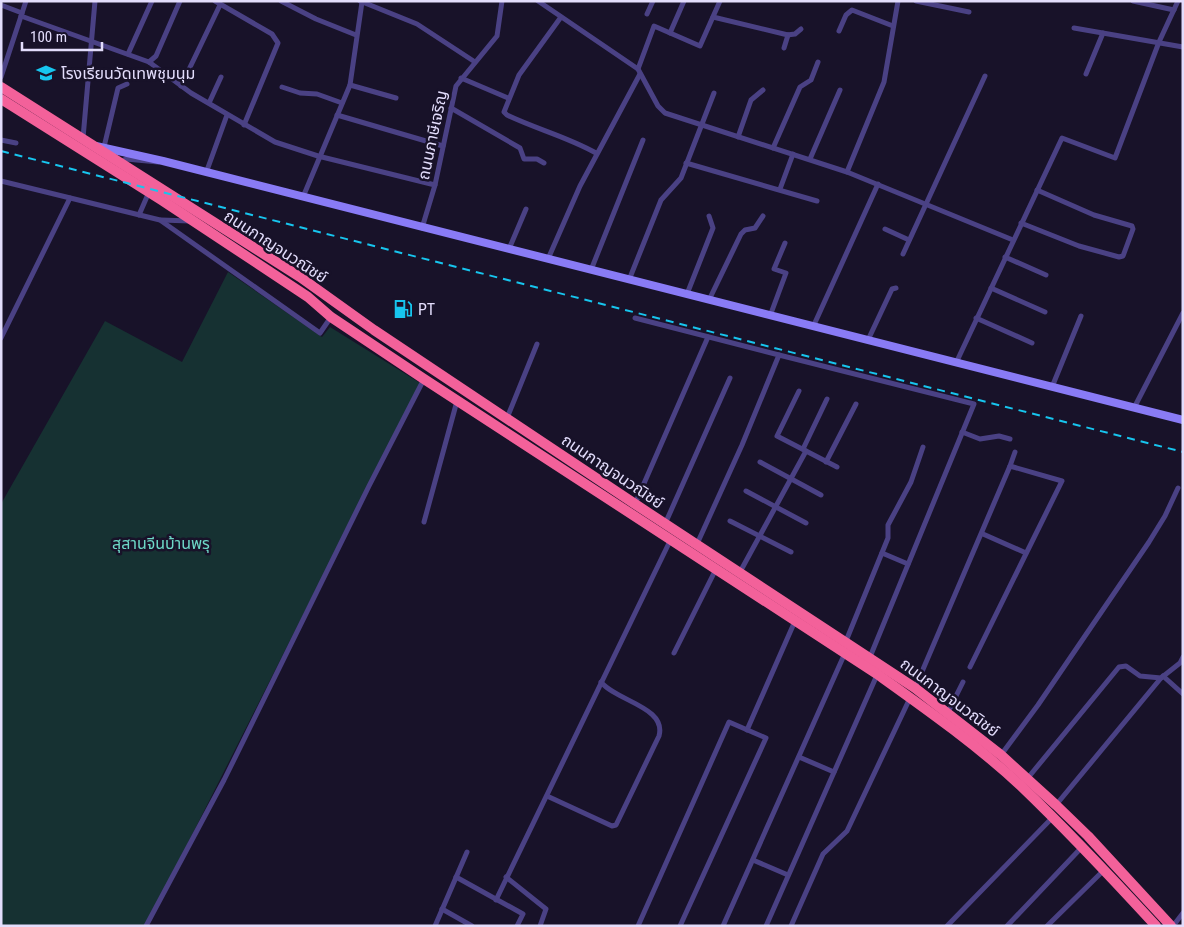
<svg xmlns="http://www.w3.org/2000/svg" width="1184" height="927" font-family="'Roboto Condensed','Noto Sans Thai',sans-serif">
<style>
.green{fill:#163132}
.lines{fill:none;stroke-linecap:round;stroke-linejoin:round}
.street{stroke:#4a4184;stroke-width:5}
.secondary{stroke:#897bf5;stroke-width:8}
.highway{stroke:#f3619a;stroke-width:10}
.rail{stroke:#17c5ee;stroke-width:2;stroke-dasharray:8 6;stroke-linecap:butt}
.labels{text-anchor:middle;stroke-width:5;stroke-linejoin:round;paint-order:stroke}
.poi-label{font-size:16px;fill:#e3ddfc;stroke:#181229;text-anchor:start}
.street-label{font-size:16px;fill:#e3ddfc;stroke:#181229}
.park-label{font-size:16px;fill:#6dd8c7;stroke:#181229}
</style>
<rect width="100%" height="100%" fill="#181229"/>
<polygon class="green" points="228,272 322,337 330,327 420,383 146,926 1,926 1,504 105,321 182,362"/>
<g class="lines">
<g class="street">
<polyline points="215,1 272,34 278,43 244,125"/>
<polyline points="281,1 316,19 356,35"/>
<polyline points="360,1 417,24 475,62"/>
<polyline points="538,1 638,69 658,106 665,113 847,172 1013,240"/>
<polyline points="916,1 969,12"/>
<polyline points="1133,1 1174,10"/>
<polyline points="1,5 22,13"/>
<polyline points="647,14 653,1"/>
<polyline points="21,16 149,62 191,93 275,142 318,156 435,185"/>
<path d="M561,17l-42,58 -15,37 3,3c29,14 61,22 89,38"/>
<polyline points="713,17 788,35 784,48"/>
<polyline points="1074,28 1183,47"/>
<polyline points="839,31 846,15 852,10 893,26"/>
<polyline points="670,33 684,1"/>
<polyline points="787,35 795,34 801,29"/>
<polyline points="128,54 152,1"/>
<polyline points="149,62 156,56 180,1"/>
<polyline points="638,69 654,26 700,46 720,1"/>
<polyline points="1086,74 1103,33"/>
<polyline points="1,77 26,1"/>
<polyline points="461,78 508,98"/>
<polyline points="350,85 396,98"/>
<polyline points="181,86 220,5"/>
<polyline points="282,87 300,93 317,94 342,103"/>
<polyline points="209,103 221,77"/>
<polyline points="451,108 520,148 524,159 537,159 544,163"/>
<polyline points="337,115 443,146"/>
<polyline points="738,137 751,100 763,90"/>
<polyline points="83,138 95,1"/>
<polyline points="1,140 16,143"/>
<polyline points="104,147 118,88 127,84"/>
<polyline points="773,148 800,87 811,80 818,62"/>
<polyline points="810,159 840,90"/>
<polyline points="120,162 126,159 158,162"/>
<polyline points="686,163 817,201"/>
<polyline points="847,172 884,82 898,1"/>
<polyline points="206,173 227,115"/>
<polyline points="1,181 160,220 320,333 331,317"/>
<polyline points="780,189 793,154"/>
<polyline points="303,197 350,85 362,2"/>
<polyline points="139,215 149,192"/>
<polyline points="161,220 190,221"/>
<polyline points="1021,223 1079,246 1119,257 1123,256 1133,229 1132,226 1094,215 1037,190"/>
<polyline points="422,228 435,185 456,86 497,36 502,1"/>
<polyline points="885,229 909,240"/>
<polyline points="509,249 526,209"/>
<polyline points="903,254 985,76"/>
<polyline points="1005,257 1046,275"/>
<polyline points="548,259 580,186 640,74"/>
<polyline points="591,270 643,140"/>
<polyline points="629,280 661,200 681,178 714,93"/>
<polyline points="991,288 1045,312"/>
<polyline points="687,294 713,228 709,216"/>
<polyline points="709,300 741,234 745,230 755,228 763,216"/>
<polyline points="770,316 786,273 774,269 785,243"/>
<polyline points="635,318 779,355 742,445 697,544"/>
<polyline points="976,318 1032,343"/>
<polyline points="813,327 878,184"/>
<polyline points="1,338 70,198"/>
<polyline points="868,340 892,289 896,288"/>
<polyline points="779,355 974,404 870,657"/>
<polyline points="956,363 1062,138 1115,158 1159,42 1178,1"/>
<polyline points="1052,387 1081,316"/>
<polyline points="799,391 777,436 837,467"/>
<polyline points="1134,408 1183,313"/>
<polyline points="507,418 537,344"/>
<polyline points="962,432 980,439 999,436 1010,439"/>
<polyline points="803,449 827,399"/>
<polyline points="760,462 821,495"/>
<polyline points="826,462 856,404"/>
<polyline points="1010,466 1015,452"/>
<polyline points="746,491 806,523"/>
<polyline points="635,504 708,337"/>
<polyline points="730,521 791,552"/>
<polyline points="424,522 457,401"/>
<polyline points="665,524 730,378"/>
<polyline points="983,534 1026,553"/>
<polyline points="882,553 908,564"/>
<polyline points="740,572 806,451"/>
<polyline points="846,641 888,538 888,525 911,482 923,447"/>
<polyline points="674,653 715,571"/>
<polyline points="1163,676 1183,694"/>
<polyline points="915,688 1010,466 1062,481 970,667"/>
<polyline points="948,712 963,682"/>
<polyline points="747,730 795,621"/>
<polyline points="1001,755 1038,705 1149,542 1165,516 1178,488"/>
<polyline points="799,757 834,772"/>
<polyline points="1027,779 1119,667 1126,666 1140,676 1161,678"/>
<path d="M547,796l65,30 4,-1 43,-89c8,-29 -43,-35 -58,-54"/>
<polyline points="1056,805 1161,678 1180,663 1183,657"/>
<polyline points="753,860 788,875"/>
<polyline points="456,877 523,914 517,926"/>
<polyline points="506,877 546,909 540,926"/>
<polyline points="496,900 670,541"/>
<polyline points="442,909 472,926"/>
<polyline points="146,926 224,780 369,486 424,379"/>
<polyline points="435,926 467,852"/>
<polyline points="638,926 729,722 766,738 680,926"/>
<polyline points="723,926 845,653"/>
<polyline points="766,926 877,675"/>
<polyline points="791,926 823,854 847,831 910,698"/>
<polyline points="947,926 1052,818"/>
<polyline points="1007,926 1082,847"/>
<polyline points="1047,926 1104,870"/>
<polyline points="1173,926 1183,913"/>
</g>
<polyline class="secondary" points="96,146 163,161 1183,420"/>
<g class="highway">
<polyline points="1,87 300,277 374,330 635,504 915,688 1001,755 1056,805 1088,836 1171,926"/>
<path d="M1,99l162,102 145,96 23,20 93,62 453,295c49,35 100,71 144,112 47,45 91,92 135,140"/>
</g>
<polyline class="rail" points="1,151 1183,452"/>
</g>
<defs>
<g id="school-bare" transform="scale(1.5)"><path d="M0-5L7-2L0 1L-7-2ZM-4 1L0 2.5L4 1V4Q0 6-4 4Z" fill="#17c5ee" stroke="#181229" stroke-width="2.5" paint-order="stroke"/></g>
<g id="fuel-bare" transform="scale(1.5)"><path d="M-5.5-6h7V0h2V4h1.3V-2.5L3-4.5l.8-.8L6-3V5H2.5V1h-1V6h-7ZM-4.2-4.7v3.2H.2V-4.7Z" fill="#17c5ee" stroke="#181229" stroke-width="2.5" paint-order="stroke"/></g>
</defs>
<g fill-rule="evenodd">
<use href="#school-bare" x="46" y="73"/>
<use href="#fuel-bare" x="403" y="309"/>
</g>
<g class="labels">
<g class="poi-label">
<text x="61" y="79">โรงเรียนวัดเทพชุมนุม</text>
<text x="418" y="315">PT</text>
</g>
<g class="street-label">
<text transform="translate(432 135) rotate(-78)" y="6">ถนนภาษีเจริญ</text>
<text transform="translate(276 246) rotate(33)" y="6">ถนนกาญจนวณิชย์</text>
<text transform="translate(613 471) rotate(34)" y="6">ถนนกาญจนวณิชย์</text>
<text transform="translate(950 697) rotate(37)" y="6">ถนนกาญจนวณิชย์</text>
</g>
<g class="park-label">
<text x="161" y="549">สุสานจีนบ้านพรุ</text>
</g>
</g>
<rect width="1184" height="927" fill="none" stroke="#e3ddfc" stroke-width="5"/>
<path d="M22 42v8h80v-8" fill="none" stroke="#e3ddfc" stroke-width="2.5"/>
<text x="30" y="42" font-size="15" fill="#e3ddfc" stroke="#181229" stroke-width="4" paint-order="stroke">100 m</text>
</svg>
